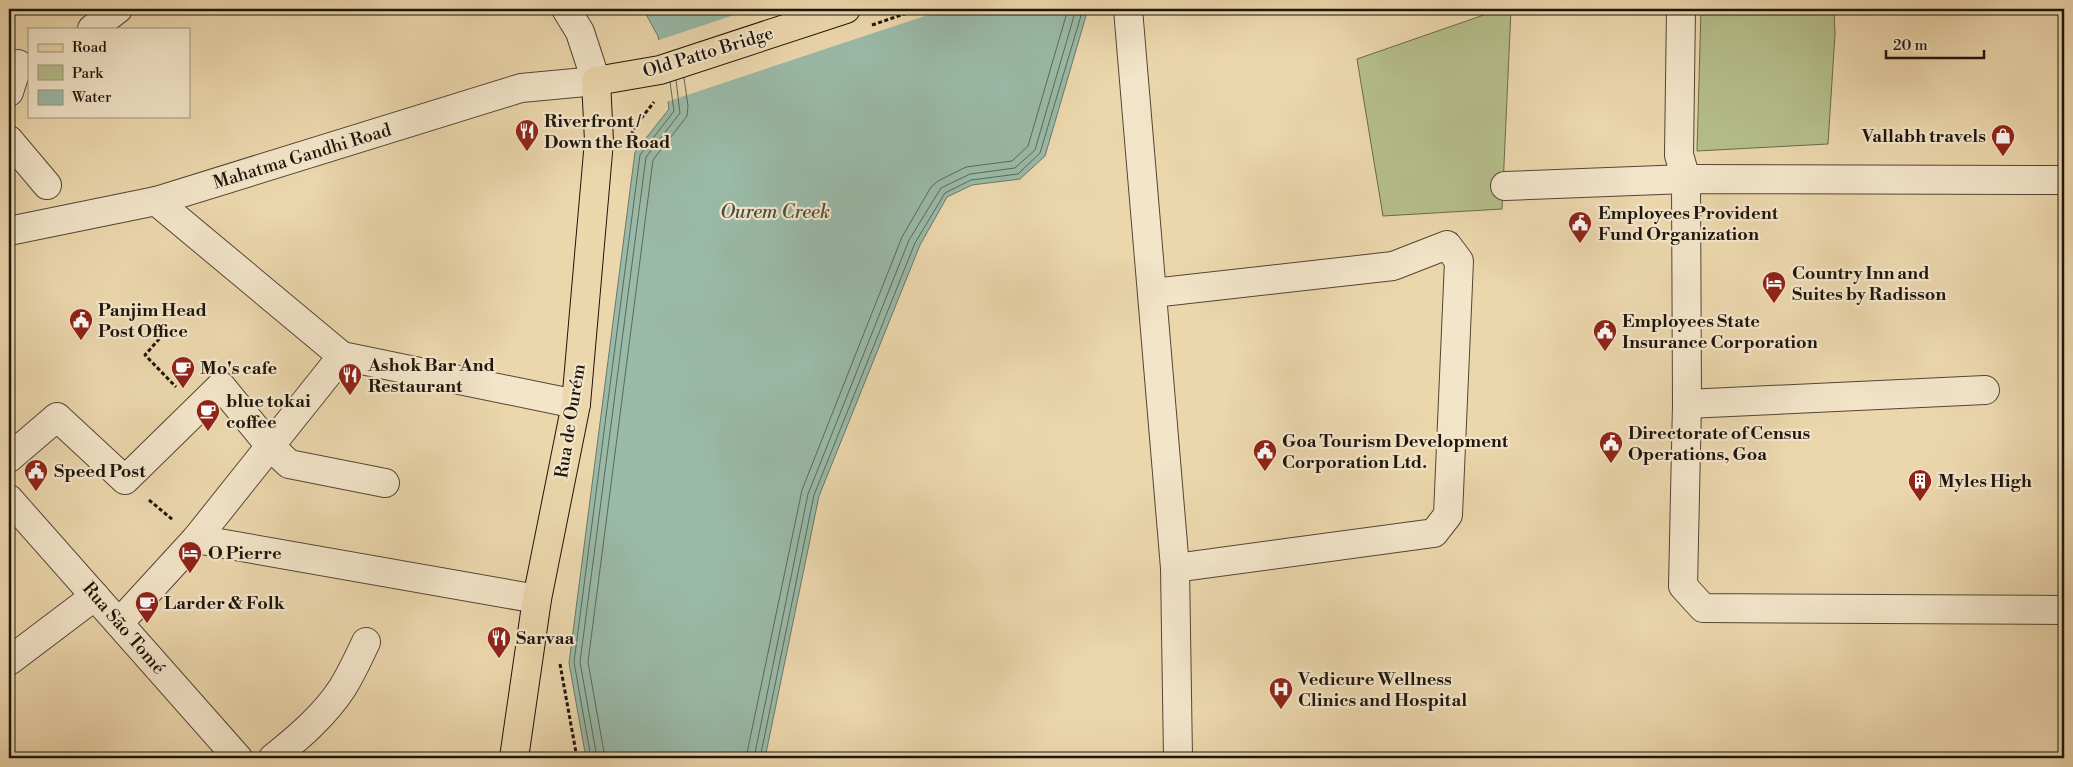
<svg xmlns="http://www.w3.org/2000/svg" width="2073" height="767" font-family="'Libre Bodoni',serif">
<style>
.green{fill:#b5bf8b;stroke:#6a6a4b}
.water{fill:#99baa8;stroke:#687869}
.pier{fill:#ecd7ad}
.lines{fill:none;stroke-linecap:round;stroke-linejoin:round}
.shore{stroke:#5c685a;stroke-width:1}
.minor-casing{stroke:#524634;stroke-width:30}
.major-casing{stroke:#1e150b;stroke-width:30}
.path{stroke:#1e150b;stroke-width:3;stroke-dasharray:4 2.5;stroke-linecap:butt}
.minor{stroke:#f3e5ca;stroke-width:28}
.major{stroke:#ecd7ad;stroke-width:28}
.labels{text-anchor:middle;stroke-width:4.5;stroke-linejoin:round;paint-order:stroke}
.street-label{font-size:18px;fill:#1e150b;stroke:#f3e5ca}
.poi-label{font-size:18px;font-weight:bold;fill:#1e150b;stroke:#f3e5ca;text-anchor:start}
.water-label{font-size:19px;font-style:italic;fill:#494f42;stroke:#f3e5ca}
</style>
<rect width="100%" height="100%" fill="#ecd7ad"/>
<filter id="stains"><feTurbulence type="fractalNoise" baseFrequency=".004" numOctaves="4"/><feColorMatrix values="0 0 0 0 .2 0 0 0 0 .09 0 0 0 0 .02 0 0 0 .5 -.17"/></filter>
<radialGradient id="worn" r=".72"><stop offset=".6" stop-color="#630" stop-opacity="0"/><stop offset="1" stop-color="#630" stop-opacity=".3"/></radialGradient>
<g class="green">
<polygon points="1501,9 1511,9 1502,209 1383,216 1357,59"/>
<polygon points="1701,9 1834,9 1835,34 1828,144 1697,151"/>
</g>
<polygon class="water" points="643,9 1088,9 1045,156 1020,179 972,185 947,197 920,245 819,496 765,758 586,758 569,663 635,152 669,109 658,36"/>
<polygon class="pier" points="752,9 946,9 666,102 656,41"/>
<g class="lines">
<g class="shore">
<polyline points="591,758 574,662 640,155 674,111 670,82"/>
<polyline points="597,758 580,662 646,157 680,113 676,80"/>
<polyline points="605,758 588,662 653,160 687,116 688,106 684,78"/>
<polyline points="746,758 802,490 902,237 931,187 938,181 966,167 1012,161 1028,146 1068,9"/>
<polyline points="754,758 808,494 909,240 941,188 970,174 1015,168 1035,150 1076,9"/>
<polyline points="760,758 814,495 915,243 945,193 971,180 1018,174 1040,153 1083,9"/>
</g>
<g class="minor-casing">
<g id="minor">
<polyline points="1128,9 1175,568 1178,758"/>
<polyline points="1681,9 1679,155 1686,179 1687,404 1683,586 1703,608 2064,610"/>
<polyline points="92,29 118,9"/>
<polyline points="9,92 18,64"/>
<polyline points="9,140 47,185"/>
<polyline points="1505,186 1686,179 2064,180"/>
<polyline points="156,201 342,356 576,404"/>
<polyline points="9,231 156,201 521,88 596,81 580,32 566,9"/>
<polyline points="1153,293 1393,266 1447,245 1459,261 1448,515 1434,533 1175,568"/>
<polyline points="1687,404 1985,390"/>
<polyline points="9,458 57,417 125,480 221,386 270,446 289,464 385,483"/>
<polyline points="9,499 238,758"/>
<polyline points="196,539 537,599"/>
<polyline points="119,623 196,539 342,356"/>
<polyline points="9,661 95,596"/>
<path d="M273,758c25,-20 52,-43 70,-71 9,-15 16,-30 23,-45"/>
</g>
</g>
<g class="major-casing">
<polyline id="major" points="514,758 537,599 576,404 599,141 596,81 660,70 846,9"/>
</g>
<g class="path">
<polyline points="872,25 919,9"/>
<polyline points="631,135 636,125 654,102"/>
<polyline points="168,329 145,355 176,387"/>
<polyline points="149,500 173,520"/>
<polyline points="560,664 577,758"/>
</g>
<use href="#minor" class="minor"/>
<use href="#major" class="major"/>
</g>
<defs>
<g id="restaurant-pin" transform="scale(1.25)"><path d="M0 17L-7.5 6A9.5 9.5 0 1 1 7.5 6Z" fill="#8f2418" stroke="#f3e5ca"/><path d="M-5-6h1v4h1v-4h1v4h1v-4h1v5L-1.5 .5V6h-2V.5L-5-1ZM5-6V6H3V1.5H1.5Q1.5-4 5-6Z" fill="#fff"/></g>
<g id="shop-pin" transform="scale(1.25)"><path d="M0 17L-7.5 6A9.5 9.5 0 1 1 7.5 6Z" fill="#8f2418" stroke="#f3e5ca"/><path d="M-5-2.5h2.3a2.7 3.5 0 0 1 5.4 0H5L5.5 6h-11ZM-1.5-2.5h3a1.5 2.3 0 0 0-3 0Z" fill="#fff"/></g>
<g id="civic-pin" transform="scale(1.25)"><path d="M0 17L-7.5 6A9.5 9.5 0 1 1 7.5 6Z" fill="#8f2418" stroke="#f3e5ca"/><path d="M-.6-6.5H3V-4.5H.6V-3L4-1V1h2V6H-6V1h2V-1L-.6-3ZM-1.2 2.5V6h2.4V2.5Z" fill="#fff"/></g>
<g id="hotel-pin" transform="scale(1.25)"><path d="M0 17L-7.5 6A9.5 9.5 0 1 1 7.5 6Z" fill="#8f2418" stroke="#f3e5ca"/><path d="M-6-4.5h1.5V1H6V5H4.5V3h-9V5H-6ZM-4 0a1.8 1.8 0 1 1 3.6 0ZM.5 0V-2.5h3Q6-2.5 6 0Z" fill="#fff"/></g>
<g id="cafe-pin" transform="scale(1.25)"><path d="M0 17L-7.5 6A9.5 9.5 0 1 1 7.5 6Z" fill="#8f2418" stroke="#f3e5ca"/><path d="M-5.5-4.5H6V0H3Q3 3.5 0 3.5H-2.5Q-5.5 3.5-5.5 0ZM3-3.2v2h1.7v-2ZM-6 4.5H4V6H-6Z" fill="#fff"/></g>
<g id="building-pin" transform="scale(1.25)"><path d="M0 17L-7.5 6A9.5 9.5 0 1 1 7.5 6Z" fill="#8f2418" stroke="#f3e5ca"/><path d="M-4-6H4V6H1V3H-1V6H-4ZM-2.5-4.3h1.7v1.8h-1.7ZM.8-4.3h1.7v1.8H.8ZM-2.5-1h1.7V.8h-1.7ZM.8-1h1.7V.8H.8Z" fill="#fff"/></g>
<g id="hospital-pin" transform="scale(1.25)"><path d="M0 17L-7.5 6A9.5 9.5 0 1 1 7.5 6Z" fill="#8f2418" stroke="#f3e5ca"/><path d="M-5-5h3v3.5h4V-5h3V5h-3V1.5h-4V5h-3Z" fill="#fff"/></g>
</defs>
<g fill-rule="evenodd">
<use href="#restaurant-pin" x="527" y="131"/>
<use href="#shop-pin" x="2003" y="136"/>
<use href="#civic-pin" x="1580" y="223"/>
<use href="#hotel-pin" x="1774" y="283"/>
<use href="#civic-pin" x="81" y="320"/>
<use href="#civic-pin" x="1605" y="331"/>
<use href="#cafe-pin" x="183" y="368"/>
<use href="#restaurant-pin" x="350" y="375"/>
<use href="#cafe-pin" x="208" y="411"/>
<use href="#civic-pin" x="1611" y="443"/>
<use href="#civic-pin" x="1265" y="451"/>
<use href="#civic-pin" x="36" y="471"/>
<use href="#building-pin" x="1920" y="481"/>
<use href="#hotel-pin" x="190" y="553"/>
<use href="#cafe-pin" x="147" y="603"/>
<use href="#restaurant-pin" x="499" y="638"/>
<use href="#hospital-pin" x="1281" y="689"/>
</g>
<g class="labels">
<g class="street-label">
<text transform="translate(708 52) rotate(-17)" y="6">Old Patto Bridge</text>
<text transform="translate(302 156) rotate(-17)" y="6">Mahatma Gandhi Road</text>
<text transform="translate(570 421) rotate(-81)" y="6">Rua de Ourém</text>
<text transform="translate(124 628) rotate(49)" y="6">Rua São Tomé</text>
</g>
<g class="poi-label">
<text x="544" y="127">Riverfront /<tspan x="544" dy="21">Down the Road</tspan></text>
<text x="1986" y="142" text-anchor="end">Vallabh travels</text>
<text x="1598" y="219">Employees Provident<tspan x="1598" dy="21">Fund Organization</tspan></text>
<text x="1792" y="279">Country Inn and<tspan x="1792" dy="21">Suites by Radisson</tspan></text>
<text x="98" y="316">Panjim Head<tspan x="98" dy="21">Post Office</tspan></text>
<text x="1622" y="327">Employees State<tspan x="1622" dy="21">Insurance Corporation</tspan></text>
<text x="368" y="371">Ashok Bar And<tspan x="368" dy="21">Restaurant</tspan></text>
<text x="200" y="374">Mo's cafe</text>
<text x="226" y="407">blue tokai<tspan x="226" dy="21">coffee</tspan></text>
<text x="1628" y="439">Directorate of Census<tspan x="1628" dy="21">Operations, Goa</tspan></text>
<text x="1282" y="447">Goa Tourism Development<tspan x="1282" dy="21">Corporation Ltd.</tspan></text>
<text x="54" y="477">Speed Post</text>
<text x="1938" y="487">Myles High</text>
<text x="208" y="559">O Pierre</text>
<text x="164" y="609">Larder &amp; Folk</text>
<text x="516" y="644">Sarvaa</text>
<text x="1298" y="685">Vedicure Wellness<tspan x="1298" dy="21">Clinics and Hospital</tspan></text>
</g>
<g class="water-label">
<text x="775" y="218">Ourem Creek</text>
</g>
</g>
<rect width="2073" height="767" fill="none" stroke="#ecd7ad" stroke-width="30"/>
<rect x="10" y="10" width="2053" height="747" fill="none" stroke="#1e150b" stroke-width="2.5"/>
<rect x="15" y="15" width="2043" height="737" fill="none" stroke="#1e150b"/>
<rect x="28" y="28" width="162" height="90" fill="#f3e5ca" stroke="#9e927e"/>
<rect x="38" y="44" width="25" height="8" fill="#ecd7ad" stroke="#9e927e"/>
<text x="72" y="52" font-size="15" fill="#1e150b">Road</text>
<rect x="38" y="65" width="25" height="15" fill="#b5bf8b" stroke="#9e927e"/>
<text x="72" y="78" font-size="15" fill="#1e150b">Park</text>
<rect x="38" y="90" width="25" height="15" fill="#99baa8" stroke="#9e927e"/>
<text x="72" y="102" font-size="15" fill="#1e150b">Water</text>
<path d="M1886 50v8h98v-8" fill="none" stroke="#1e150b" stroke-width="2.5"/>
<text x="1893" y="50" font-size="15" fill="#1e150b" stroke="#f3e5ca" stroke-width="4" paint-order="stroke">20 m</text>
<rect width="100%" height="100%" filter="url(#stains)"/>
<rect width="100%" height="100%" fill="url(#worn)"/>
</svg>
